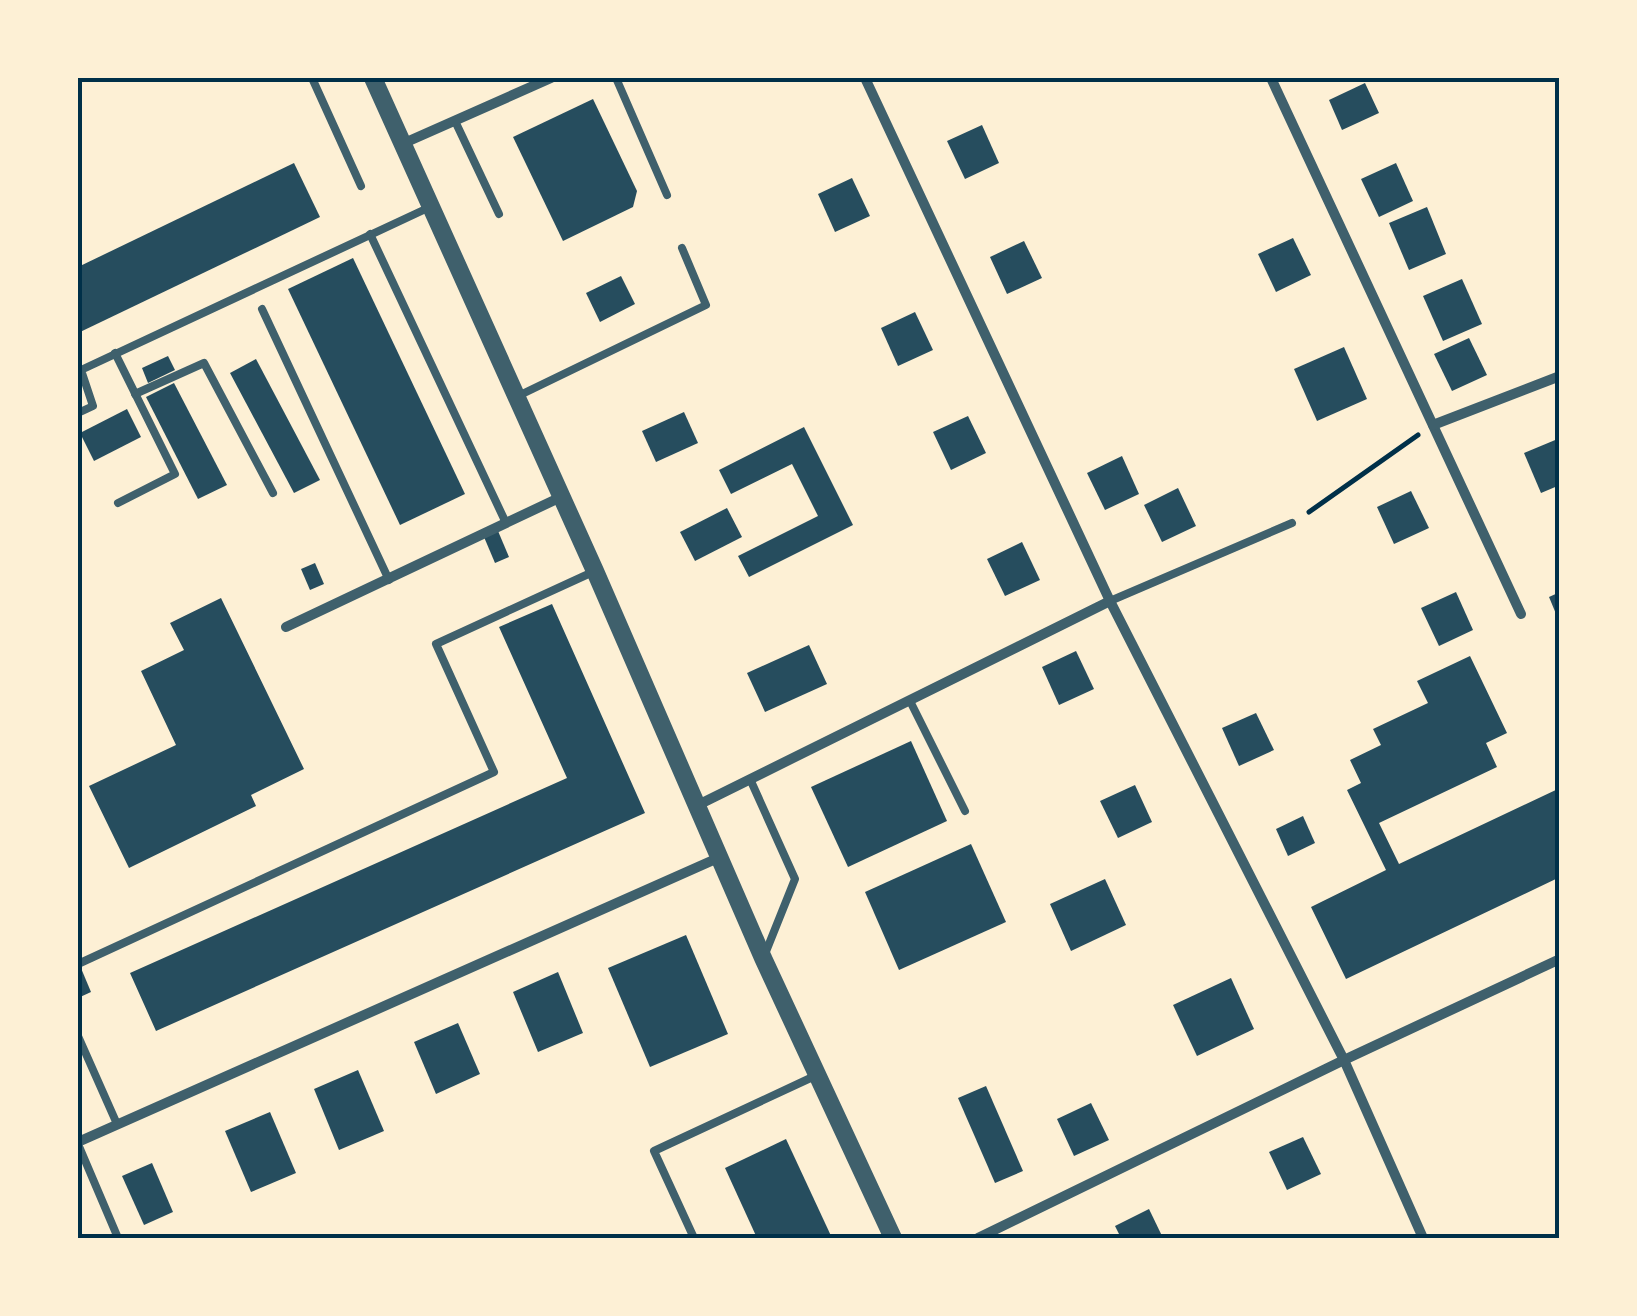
<svg xmlns="http://www.w3.org/2000/svg" width="1637" height="1316" font-family="Literata,serif">
<style>
.building{fill:#264d5e}
.lines{fill:none;stroke-linecap:round;stroke-linejoin:round}
.path{stroke:#003049;stroke-width:5}
.service{stroke:#3f606c;stroke-width:8}
.minor{stroke:#3f606c;stroke-width:10}
.tertiary{stroke:#3f606c;stroke-width:18}
.neatline{fill:none;stroke:#003049;stroke-width:4}
</style>
<rect width="100%" height="100%" fill="#fdf0d5"/>
<g class="building">
<polygon points="1365,83 1379,113 1342,130 1329,100"/>
<polygon points="593,99 637,191 633,207 563,241 513,137"/>
<polygon points="982,125 999,163 965,179 947,141"/>
<polygon points="294,163 320,217 78,333 78,267"/>
<polygon points="1396,163 1413,201 1379,217 1361,179"/>
<polygon points="852,178 870,216 835,232 818,194"/>
<polygon points="1427,207 1446,254 1409,270 1389,223"/>
<polygon points="1293,238 1311,275 1276,292 1258,254"/>
<polygon points="1024,241 1042,278 1007,294 990,257"/>
<polygon points="353,258 465,494 400,525 288,289"/>
<polygon points="621,276 635,304 600,322 586,293"/>
<polygon points="1462,279 1482,324 1443,341 1423,296"/>
<polygon points="915,312 933,350 898,366 881,328"/>
<polygon points="1469,338 1487,375 1452,391 1434,354"/>
<polygon points="1344,347 1367,399 1317,421 1294,369"/>
<polygon points="168,356 175,370 148,383 142,368"/>
<polygon points="256,359 320,480 294,493 230,373"/>
<polygon points="174,383 227,485 198,499 146,397"/>
<polygon points="127,409 141,437 94,461 80,433"/>
<polygon points="684,412 698,443 656,462 642,431"/>
<polygon points="968,416 986,453 951,470 933,432"/>
<polygon points="804,427 853,525 749,577 738,556 818,516 792,464 731,494 719,470"/>
<polygon points="1560,438 1560,485 1541,493 1524,453"/>
<polygon points="1122,456 1139,494 1105,510 1087,473"/>
<polygon points="1178,488 1196,526 1162,542 1144,505"/>
<polygon points="1411,491 1429,528 1394,544 1377,507"/>
<polygon points="727,508 742,537 695,561 680,532"/>
<polygon points="498,531 509,557 495,563 484,537"/>
<polygon points="1022,542 1040,580 1005,596 987,559"/>
<polygon points="315,563 324,584 310,590 301,569"/>
<polygon points="1456,592 1473,630 1439,646 1421,608"/>
<polygon points="1560,592 1560,621 1559,621 1549,597"/>
<polygon points="221,598 304,769 251,795 256,806 129,868 89,786 176,745 141,671 184,650 170,623"/>
<polygon points="552,604 645,813 156,1031 130,973 567,778 499,627"/>
<polygon points="809,645 827,684 765,712 747,673"/>
<polygon points="1076,651 1094,689 1059,705 1042,667"/>
<polygon points="1470,656 1507,733 1486,743 1497,767 1379,823 1399,864 1560,788 1560,877 1346,979 1311,907 1386,870 1347,790 1361,783 1350,760 1381,745 1373,729 1428,703 1417,681"/>
<polygon points="1256,713 1274,750 1239,766 1222,728"/>
<polygon points="911,741 947,821 848,867 811,787"/>
<polygon points="1135,785 1152,822 1118,838 1100,801"/>
<polygon points="1303,816 1315,843 1288,856 1276,829"/>
<polygon points="971,844 1006,922 899,970 865,892"/>
<polygon points="1105,879 1126,925 1071,951 1050,904"/>
<polygon points="686,935 728,1034 650,1067 608,968"/>
<polygon points="78,961 91,992 78,998"/>
<polygon points="558,972 583,1033 538,1052 513,992"/>
<polygon points="1231,978 1254,1029 1197,1056 1173,1005"/>
<polygon points="458,1023 480,1074 436,1094 414,1042"/>
<polygon points="358,1070 384,1131 339,1150 314,1089"/>
<polygon points="986,1086 1023,1171 995,1183 958,1098"/>
<polygon points="1091,1103 1109,1140 1074,1156 1057,1119"/>
<polygon points="270,1112 296,1173 251,1192 225,1131"/>
<polygon points="1303,1137 1321,1174 1287,1190 1269,1152"/>
<polygon points="786,1139 832,1238 757,1238 725,1168"/>
<polygon points="152,1163 173,1212 144,1225 122,1176"/>
<polygon points="1149,1209 1163,1238 1121,1238 1115,1226"/>
</g>
<g class="lines">
<polyline class="path" points="1309,512 1418,435"/>
<g class="service">
<polyline points="312,78 361,186"/>
<polyline points="616,78 667,195"/>
<polyline points="455,121 499,214"/>
<polyline points="370,234 506,523"/>
<polyline points="262,309 389,580"/>
<polyline points="115,353 175,474 118,503"/>
<polyline points="135,394 204,363 273,493"/>
<polyline points="518,396 706,305 682,248"/>
<polyline points="78,413 93,406 81,370 430,207"/>
<polyline points="1110,601 1292,523"/>
<polyline points="910,701 965,811"/>
<polyline points="750,779 795,879 765,954"/>
<polyline points="78,964 494,772 436,644 595,571"/>
<polyline points="78,1036 117,1124"/>
<polyline points="78,1144 118,1238"/>
<polyline points="694,1238 654,1151 817,1075"/>
</g>
<g class="minor">
<polyline points="865,78 1110,601 1344,1060 1423,1238"/>
<polyline points="1271,78 1521,614"/>
<polyline points="402,144 551,78"/>
<polyline points="1433,425 1560,376"/>
<polyline points="286,627 561,497"/>
<polyline points="696,806 1110,601"/>
<polyline points="78,1142 718,858"/>
<polyline points="978,1238 1344,1060 1560,959"/>
</g>
<polyline class="tertiary" points="373,78 595,571 763,958 893,1238"/>
</g>
<rect width="1637" height="1316" fill="none" stroke="#fdf0d5" stroke-width="160"/>
<rect x="80" y="80" width="1477" height="1156" class="neatline"/>
</svg>
